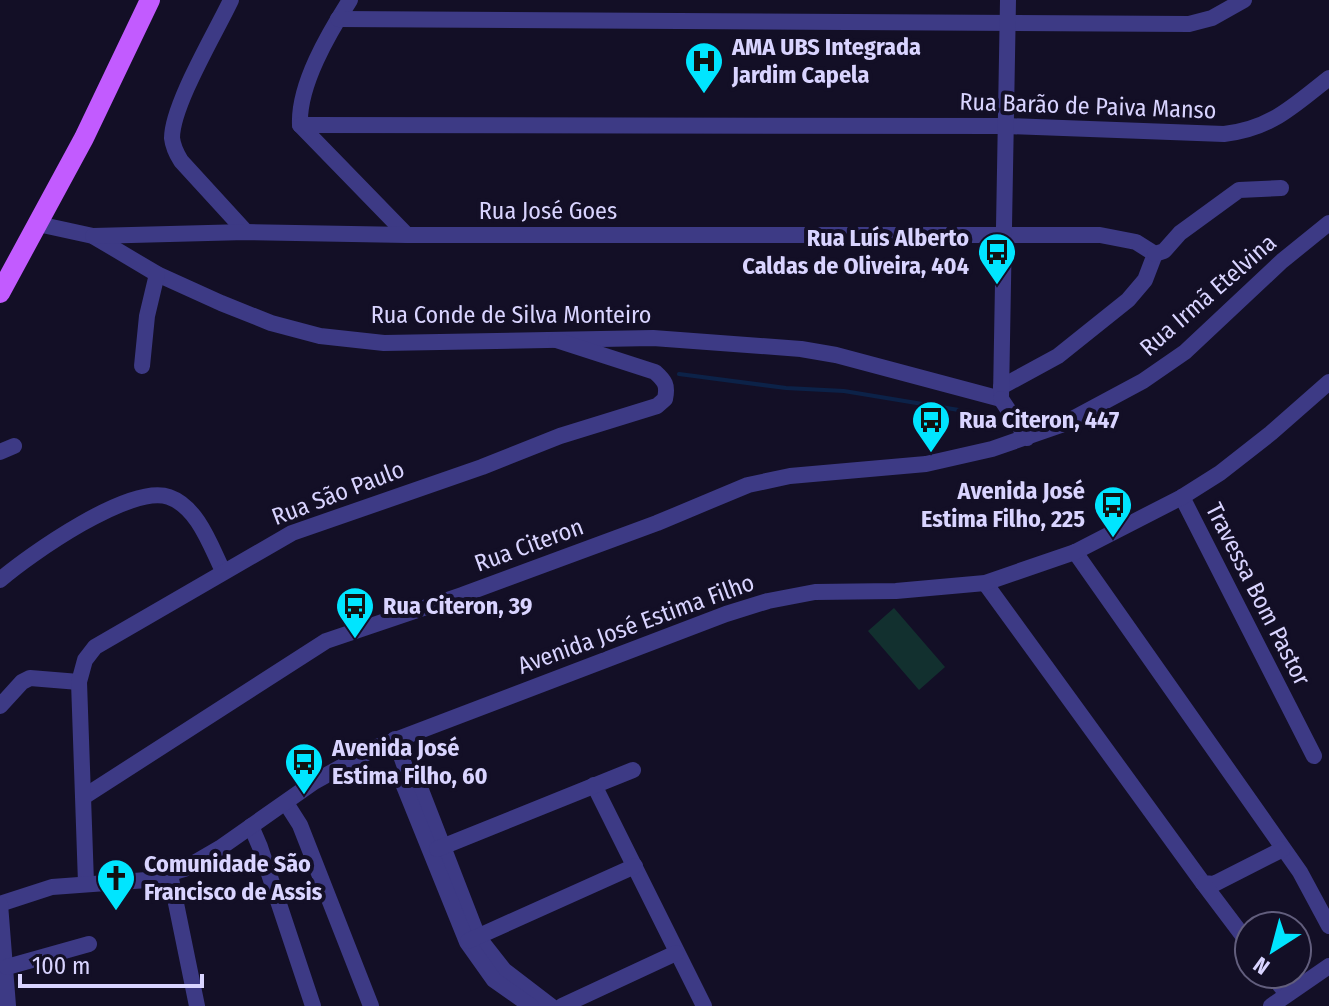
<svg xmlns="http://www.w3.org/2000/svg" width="1329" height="1006" font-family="'Fira Sans Condensed',sans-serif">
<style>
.green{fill:#12302f}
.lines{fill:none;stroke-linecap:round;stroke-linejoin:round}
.stream{stroke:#0c2248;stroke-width:4}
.minor{stroke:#3d3a85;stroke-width:16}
.major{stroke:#c25bff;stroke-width:20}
.labels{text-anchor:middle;stroke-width:8;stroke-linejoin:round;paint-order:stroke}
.poi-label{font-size:24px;font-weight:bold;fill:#d9d4ff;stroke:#130f26;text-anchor:start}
.street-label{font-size:24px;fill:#d9d4ff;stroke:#130f26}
</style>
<rect width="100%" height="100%" fill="#130f26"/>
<polygon class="green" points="894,608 945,667 919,690 868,631"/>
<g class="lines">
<polyline class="stream" points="679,374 786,388 844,391 977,413"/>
<g class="minor">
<path d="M231,0c-15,32 -59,105 -59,138 1,9 4,15 9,23l65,71"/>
<path d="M350,0c-21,33 -52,85 -50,125l107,110"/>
<polyline points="338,19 1189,24 1212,18 1244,0"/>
<path d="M300,125l707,1 217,8c47,-5 69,-28 105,-56"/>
<polyline points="38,224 93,236 157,274 221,303 271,323 320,336 384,343 653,338 801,349 836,355 1001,399"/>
<polyline points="93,236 246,232 407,235 1100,235 1136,242 1155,254 1145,280 1128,300 1058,356 1001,387"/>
<polyline points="1155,254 1164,251 1180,233 1239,190 1281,188"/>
<polyline points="142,366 147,316 157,274"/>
<polyline points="1001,397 1008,0"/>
<polyline points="1001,399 1027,438"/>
<polyline points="0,452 14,446"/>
<polyline points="1182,497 1314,756"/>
<polyline points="1075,552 1300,872 1329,926"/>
<path d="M0,580c29,-25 131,-97 169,-83 29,10 42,50 54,74"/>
<polyline points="985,583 1203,883 1214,884 1283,849"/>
<polyline points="0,706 22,682 30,678 79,682"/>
<polyline points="395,739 405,767 419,785 478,937 504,970 551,1006"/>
<polyline points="405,767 404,786 467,942 494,980 531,1006"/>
<polyline points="594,785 704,1006"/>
<polyline points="85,796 326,641 462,595 657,523 748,485 790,476 926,464 992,449 1061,425 1143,381 1185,352 1282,261 1329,223"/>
<polyline points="286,803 300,825 371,1006"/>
<polyline points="251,826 260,847 313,1006"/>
<polyline points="437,849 633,770"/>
<polyline points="170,874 197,1006"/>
<path d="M86,883l-7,-201 6,-22 10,-13 197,-114 190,-66 78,-31 97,-30 8,-7c3,-14 0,-18 -10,-27l-99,-32"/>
<polyline points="1203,883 1249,944"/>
<polyline points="0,904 52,887 147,880 184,869 220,848 314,782 377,747 726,614 768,601 815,592 896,591 985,583 1075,552 1182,497 1220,473 1271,433 1329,382"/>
<polyline points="0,904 8,1006"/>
<polyline points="468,941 635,866"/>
<polyline points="7,967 89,944"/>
<polyline points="1271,974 1287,994"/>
<polyline points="562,1006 676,953"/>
<polyline points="1271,1006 1329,966"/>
</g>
<polyline class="major" points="0,293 84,138 150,0"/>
</g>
<defs>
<g id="hospital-pin" transform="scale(2)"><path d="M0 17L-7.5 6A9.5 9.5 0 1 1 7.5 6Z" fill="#00e5ff" stroke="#130f26"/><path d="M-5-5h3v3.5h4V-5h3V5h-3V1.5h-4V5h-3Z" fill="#111"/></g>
<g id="bus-pin" transform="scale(2)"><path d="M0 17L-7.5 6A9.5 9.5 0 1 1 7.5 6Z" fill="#00e5ff" stroke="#130f26"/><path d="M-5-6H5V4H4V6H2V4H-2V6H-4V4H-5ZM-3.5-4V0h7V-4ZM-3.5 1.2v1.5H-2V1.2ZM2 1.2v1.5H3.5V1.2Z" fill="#111"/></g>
<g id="church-pin" transform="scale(2)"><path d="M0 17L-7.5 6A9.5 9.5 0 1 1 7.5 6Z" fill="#00e5ff" stroke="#130f26"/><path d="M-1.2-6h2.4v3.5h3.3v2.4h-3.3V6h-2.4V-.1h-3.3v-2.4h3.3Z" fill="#111"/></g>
</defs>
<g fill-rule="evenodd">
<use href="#hospital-pin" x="704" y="61"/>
<use href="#bus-pin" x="997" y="252"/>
<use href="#bus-pin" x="931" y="420"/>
<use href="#bus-pin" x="1113" y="505"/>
<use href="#bus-pin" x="355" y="606"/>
<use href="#bus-pin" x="304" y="762"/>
<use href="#church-pin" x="116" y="878"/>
</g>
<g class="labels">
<g class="poi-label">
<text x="732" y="55">AMA UBS Integrada<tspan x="732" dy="28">Jardim Capela</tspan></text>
<text x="969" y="246" text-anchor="end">Rua Luís Alberto<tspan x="969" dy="28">Caldas de Oliveira, 404</tspan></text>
<text x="959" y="428">Rua Citeron, 447</text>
<text x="1085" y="499" text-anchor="end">Avenida José<tspan x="1085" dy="28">Estima Filho, 225</tspan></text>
<text x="383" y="614">Rua Citeron, 39</text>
<text x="332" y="756">Avenida José<tspan x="332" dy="28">Estima Filho, 60</tspan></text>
<text x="144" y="872">Comunidade São<tspan x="144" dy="28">Francisco de Assis</tspan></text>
</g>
<g class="street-label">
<text transform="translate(1088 106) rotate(2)" y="8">Rua Barão de Paiva Manso</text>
<text x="548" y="219">Rua José Goes</text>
<text transform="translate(1208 295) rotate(-41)" y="8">Rua Irmã Etelvina</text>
<text x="511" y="323">Rua Conde de Silva Monteiro</text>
<text transform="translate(338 493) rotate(-21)" y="8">Rua São Paulo</text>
<text transform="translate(529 545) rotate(-20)" y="8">Rua Citeron</text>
<text transform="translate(1258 594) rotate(63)" y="8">Travessa Bom Pastor</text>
<text transform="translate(636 624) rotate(-20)" y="8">Avenida José Estima Filho</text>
</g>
</g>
<g transform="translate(1273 950) rotate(216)"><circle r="38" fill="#130f26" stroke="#625e7d" stroke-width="2"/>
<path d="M0-6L14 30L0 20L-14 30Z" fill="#00e5ff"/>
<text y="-12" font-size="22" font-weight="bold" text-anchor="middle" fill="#d9d4ff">N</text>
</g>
<path d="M20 974v12h182v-12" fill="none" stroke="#d9d4ff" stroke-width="4"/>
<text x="32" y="974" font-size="24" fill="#d9d4ff" stroke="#130f26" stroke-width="6" paint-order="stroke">100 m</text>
</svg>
